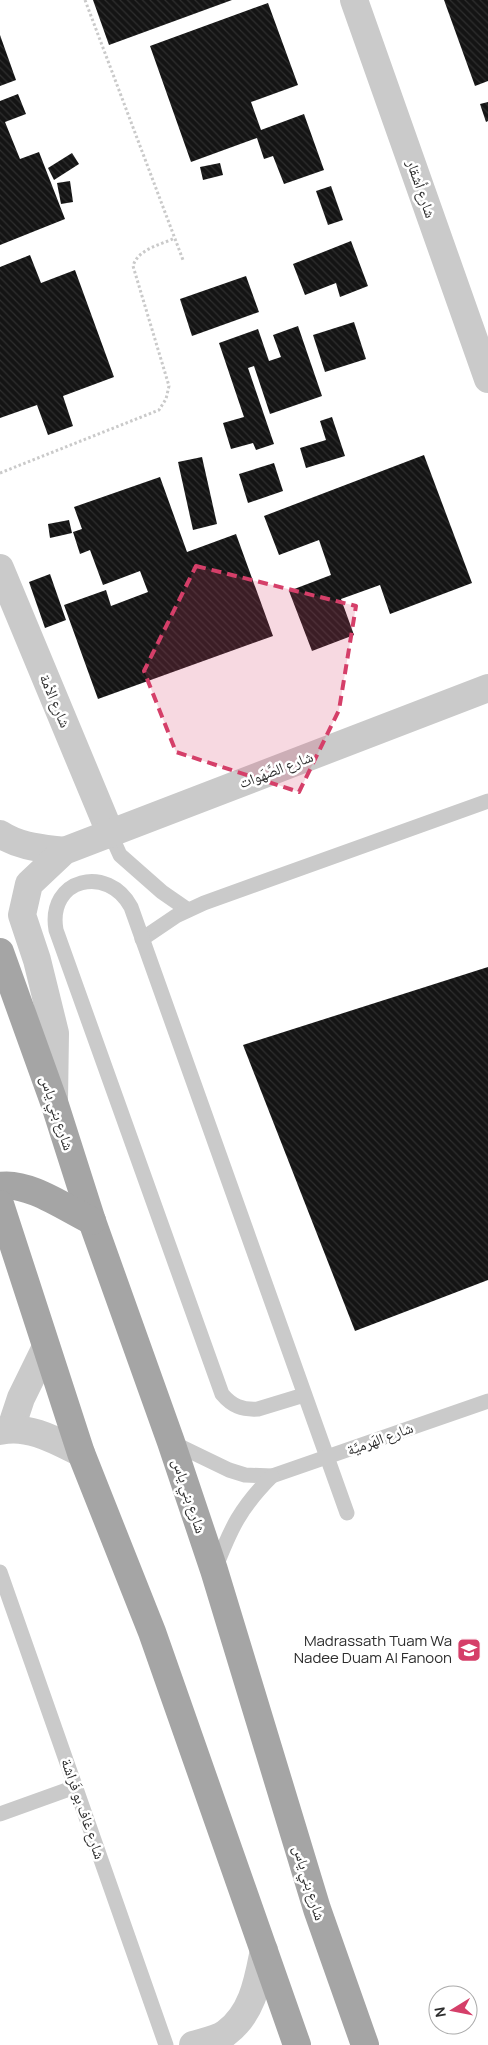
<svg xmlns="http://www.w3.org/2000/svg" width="488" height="2045" font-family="Manrope,'Noto Naskh Arabic',sans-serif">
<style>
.building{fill:url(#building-back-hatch)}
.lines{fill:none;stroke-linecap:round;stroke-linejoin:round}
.path{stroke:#cacaca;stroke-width:3;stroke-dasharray:2.5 2.5;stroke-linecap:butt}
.service{stroke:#cacaca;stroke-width:15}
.minor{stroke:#cacaca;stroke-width:28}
.primary{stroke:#a5a5a5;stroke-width:28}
.marked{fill:#d53f69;fill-opacity:0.2;stroke:#d53f69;stroke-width:4;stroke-dasharray:10 6;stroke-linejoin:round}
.labels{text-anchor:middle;stroke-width:5;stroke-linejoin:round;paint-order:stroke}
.street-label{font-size:15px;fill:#2d2d2d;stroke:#fff}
.poi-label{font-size:15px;fill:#2d2d2d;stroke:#fff;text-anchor:end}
</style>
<defs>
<pattern id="building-back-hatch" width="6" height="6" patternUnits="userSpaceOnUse" patternTransform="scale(1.25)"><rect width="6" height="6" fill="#141414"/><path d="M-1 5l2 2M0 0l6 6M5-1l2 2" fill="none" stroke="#2e2e2e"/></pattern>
</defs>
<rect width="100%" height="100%" fill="#fff"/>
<g class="building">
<polygon points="93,0 232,0 109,45"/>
<polygon points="444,0 488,0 488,81 475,86"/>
<polygon points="268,3 298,85 251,102 261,130 304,114 324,170 284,184 273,156 264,159 257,138 191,162 150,46"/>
<polygon points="0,35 16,80 0,86"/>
<polygon points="18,94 26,114 5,122 20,159 39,152 65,219 0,245 0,101"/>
<polygon points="488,102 488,121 486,122 480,104"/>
<polygon points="72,153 79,164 54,180 48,168"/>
<polygon points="220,163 223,175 203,180 200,167"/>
<polygon points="70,181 73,202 61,204 57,183"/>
<polygon points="331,186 343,220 328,225 316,191"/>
<polygon points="351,241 368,286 340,297 336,283 305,295 293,264"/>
<polygon points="30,255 41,283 75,270 114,377 63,396 73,426 48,435 37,405 0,418 0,267"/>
<polygon points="246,276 259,312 192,336 180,299"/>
<polygon points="354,322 366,359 325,372 313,335"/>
<polygon points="298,326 322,396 270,414 254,366 248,368 274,444 256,450 253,443 231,449 223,423 244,417 219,343 258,329 269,361 281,357 273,335"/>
<polygon points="332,417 345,456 306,468 300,448 326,440 320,421"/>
<polygon points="424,455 472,583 390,614 380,585 341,599 354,635 312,651 289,591 331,575 319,540 279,555 264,516"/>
<polygon points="202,457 217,524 193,530 178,462"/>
<polygon points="274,463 283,491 248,503 239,474"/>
<polygon points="160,477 187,552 236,534 273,636 98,699 64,605 106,590 111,606 148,592 140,571 103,585 90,550 80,554 73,532 82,529 74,507"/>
<polygon points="69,520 72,533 50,538 48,524"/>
<polygon points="50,574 66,620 45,628 29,582"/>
<polygon points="488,967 488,1280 355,1331 243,1045"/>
</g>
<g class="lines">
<g class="path">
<polyline points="85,0 183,260"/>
<path d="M0,473l159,-63 7,-11 3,-13 -36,-120c5,-17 27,-21 42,-28"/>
</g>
<g class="service">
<polyline points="111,835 120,855 162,892 188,910"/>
<polyline points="142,939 176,916 204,903 488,801"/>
<path d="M304,1395l-46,14c-16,1 -26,-3 -36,-15l-166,-464c-9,-52 52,-66 75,-23l216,606"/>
<polyline points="171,1442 229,1470 245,1475 272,1476 488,1401"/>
<path d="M215,1569c16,-41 25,-61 57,-93"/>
<polyline points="0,1572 166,2045"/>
<polyline points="0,1814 75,1787"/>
</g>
<g class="minor">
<polyline points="354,0 488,379"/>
<polyline points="0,568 111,835"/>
<path d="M0,834c20,13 41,14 64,17"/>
<polyline points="54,1100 55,1033 37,960 22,915 29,884 64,851 488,688"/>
<polyline points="11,1428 21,1398 46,1347"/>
<path d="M0,1431c28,-7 57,10 81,22"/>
<path d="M193,2045c10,-3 25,-6 33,-12 27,-20 32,-53 38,-83"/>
</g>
<g class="primary">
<polyline points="0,952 54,1102 92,1221 171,1442 214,1570 317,1909 365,2045"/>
<path d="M0,1186c28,-5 67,23 92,35"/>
<polyline points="0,1204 81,1453 152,1632 297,2045"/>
</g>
</g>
<path class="marked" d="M196,566l160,40 -17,104 -40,82 -123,-40 -32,-81z"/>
<defs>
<g id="school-square" transform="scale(1.25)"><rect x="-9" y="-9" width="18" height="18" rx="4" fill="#d53f69" stroke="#fff"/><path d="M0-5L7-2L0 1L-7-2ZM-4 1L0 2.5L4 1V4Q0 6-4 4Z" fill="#fff"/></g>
</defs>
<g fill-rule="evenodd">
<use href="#school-square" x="469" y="1650"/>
</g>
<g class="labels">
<g class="street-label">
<text transform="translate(421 189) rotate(71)" y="5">شارع أشقار</text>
<text transform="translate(55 701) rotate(67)" y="5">شارع الأمة</text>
<text transform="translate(276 770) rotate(-21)" y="5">شارع الصَّهَوات</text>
<text transform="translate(57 1113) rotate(72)" y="5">شارع بني ياس</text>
<text transform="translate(380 1439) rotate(-20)" y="5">شارع الهَرميَّة</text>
<text transform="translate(189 1496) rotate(72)" y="5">شارع بني ياس</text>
<text transform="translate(83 1809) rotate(71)" y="5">شارع غاف بو فَراشة</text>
<text transform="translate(309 1883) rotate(73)" y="5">شارع بني ياس</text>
</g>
<g class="poi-label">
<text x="452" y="1646">Madrassath Tuam Wa<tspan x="452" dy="17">Nadee Duam Al Fanoon</tspan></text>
</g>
</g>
<g transform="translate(453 2010) rotate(260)"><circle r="24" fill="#ffffff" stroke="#ababab"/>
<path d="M0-4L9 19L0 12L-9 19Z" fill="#d53f69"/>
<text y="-8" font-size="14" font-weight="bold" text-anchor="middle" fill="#2d2d2d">N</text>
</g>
</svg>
